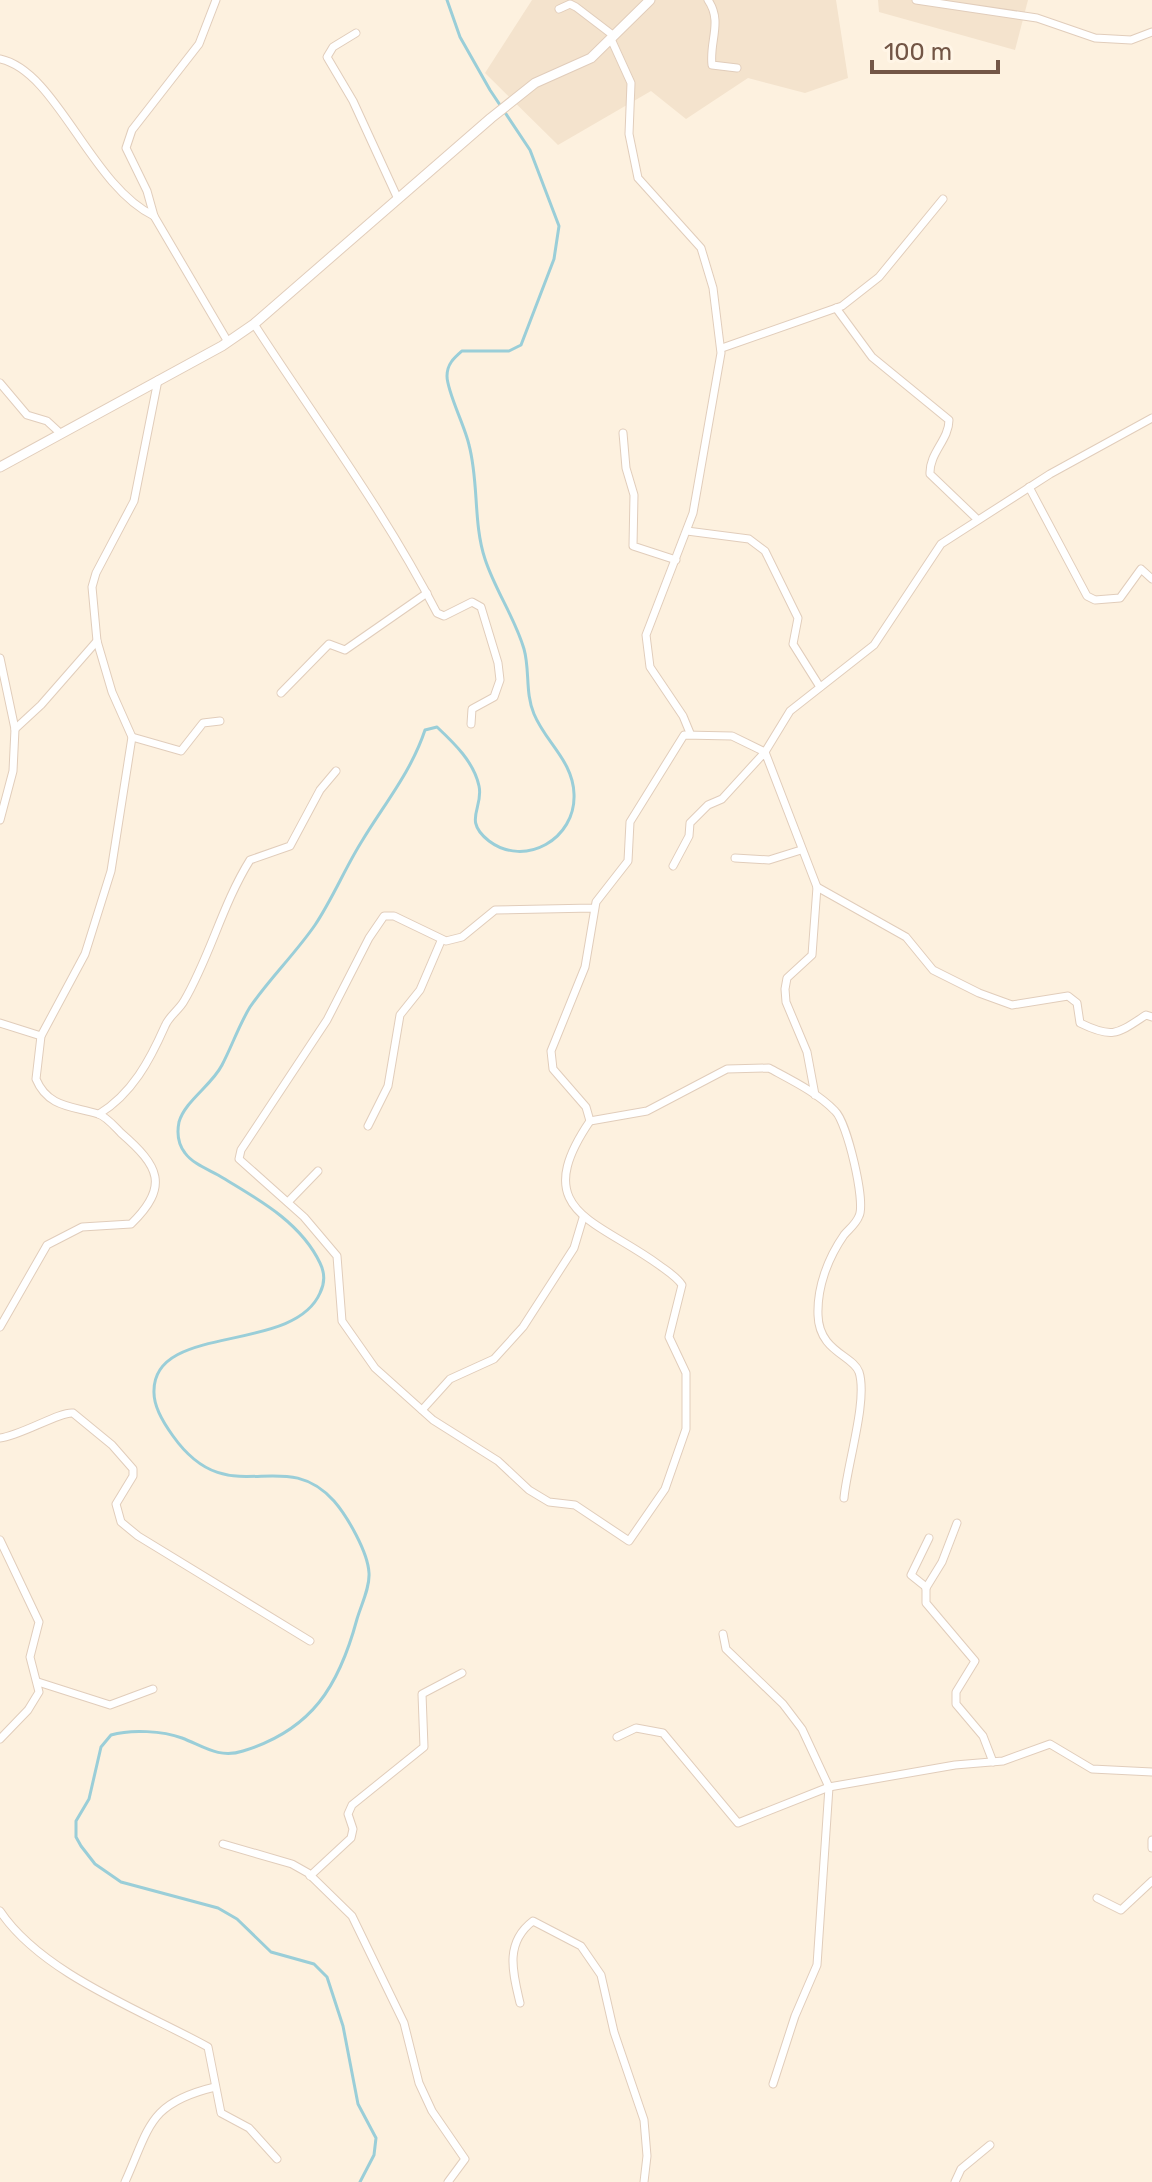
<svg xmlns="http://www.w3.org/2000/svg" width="1152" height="2182" font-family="Rubik,sans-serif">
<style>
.residential{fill:#f4e3cd}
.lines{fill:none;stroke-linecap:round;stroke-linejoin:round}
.stream{stroke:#9aced8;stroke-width:3}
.minor-casing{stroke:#e1cdbb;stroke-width:9}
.tertiary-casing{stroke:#e1cdbb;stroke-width:11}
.minor{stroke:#fff;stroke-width:7}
.tertiary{stroke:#fff;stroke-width:9}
</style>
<rect width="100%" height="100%" fill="#fdf1df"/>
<g class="residential">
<polygon points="532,0 836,0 848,78 805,93 748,78 686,119 651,91 558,145 485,73"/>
<polygon points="878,0 1028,0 1015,50 879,12"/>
</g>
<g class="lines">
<path class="stream" d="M360,2182l14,-27 2,-17 -18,-34 -15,-78 -16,-49 -13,-13 -43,-12 -34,-33 -19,-11 -97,-26 -26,-18 -14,-18 -5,-9v-16l13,-22 12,-52 10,-12c20,-6 52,-4 71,3 21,8 37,21 61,13 69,-21 96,-65 114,-132 4,-14 13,-31 12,-46 -1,-21 -22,-57 -35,-72 -52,-58 -105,14 -161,-65 -8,-11 -19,-28 -19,-43 -3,-71 139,-38 166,-100 5,-10 5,-20 0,-30 -20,-42 -64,-65 -102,-88 -11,-6 -26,-12 -33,-22 -7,-9 -8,-21 -6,-31 6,-21 33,-37 43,-57 10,-19 17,-40 28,-58 20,-29 45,-53 65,-82 18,-27 30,-57 47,-84 23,-38 49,-69 63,-111l12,-3c17,16 37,35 42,59 5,22 -17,34 10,55 36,27 87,-2 85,-47 -1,-33 -28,-51 -40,-80 -9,-21 -4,-44 -10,-65 -9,-31 -29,-59 -39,-90 -12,-36 -6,-77 -16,-114 -4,-19 -22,-53 -22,-69 0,-12 7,-18 15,-25h47l12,-6 33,-86 5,-33 -29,-76 -40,-60 -30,-53 -13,-37"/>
<g class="minor-casing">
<g id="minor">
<polyline points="216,0 199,44 132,130 126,148 147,191 154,216 228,342"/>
<path d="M708,0c15,22 1,41 4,65l25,3"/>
<polyline points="916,0 1037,18 1095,38 1131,40 1152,32"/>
<polyline points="559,9 570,4 576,7 614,36"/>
<polyline points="356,33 333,47 327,57 353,101 398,199"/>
<polyline points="611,39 631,83 629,134 638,178 701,248 713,288 721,353 693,513 646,635 650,667 683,716 690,733"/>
<path d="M0,59c57,12 90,126 154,157"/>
<path d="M836,308l36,49 77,63c0,20 -20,33 -19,54l47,45"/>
<path d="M254,324c62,96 130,186 183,289l7,3 28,-14 9,5 17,56 2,17 -6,17 -22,12 -1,15"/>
<polyline points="722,348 842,306 879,277 943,199"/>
<polyline points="0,383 27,415 47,421 60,433"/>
<polyline points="623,433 626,468 634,495 633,546 676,560"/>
<polyline points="1029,487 1087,596 1095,600 1120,598 1141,569 1152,579"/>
<polyline points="687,531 749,539 765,551 798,618 793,644 820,687"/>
<polyline points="0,658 15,729 13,771 0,820"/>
<polyline points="281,693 329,644 345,650 427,593"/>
<polyline points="15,729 41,705 97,641"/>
<polyline points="132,737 181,751 203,723 220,721"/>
<polyline points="735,858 769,860 801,850"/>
<polyline points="673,866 689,836 690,823 708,805 722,799 765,752 817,887 812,955 787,978 785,989 786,1002 807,1052 815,1095"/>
<path d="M817,887l89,50 27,33 46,23 33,12 56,-9 9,7 3,20c33,16 37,11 66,-8l6,2"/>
<path d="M593,908l-98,2 -33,27 -16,4 -52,-25h-10l-15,22 -42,82 -86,130 -2,9 65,58 33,39 5,65 33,47 58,52 65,41 31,29 20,12 26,3 54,36 36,-52 21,-60v-56l-17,-36 13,-52c-5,-8 -15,-14 -23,-20 -63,-46 -131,-53 -69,-144l-4,-14 -33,-38 -2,-18 34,-84 11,-65 32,-41 2,-39 54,-87 48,1 33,16 25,-41 84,-66 67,-101 109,-70 102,-56"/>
<polyline points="0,1023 41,1036"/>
<path d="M99,1114c33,-20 51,-54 66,-88 4,-10 14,-16 19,-25 26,-44 38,-96 66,-141l40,-14 30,-56 16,-19"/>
<path d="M590,1121l57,-10 80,-42 42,-1c22,12 49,25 66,43 12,11 31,91 24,105 -3,8 -10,13 -15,19 -16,23 -27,52 -26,80 1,37 35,40 41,57 9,28 -12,93 -15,126"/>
<polyline points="368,1126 388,1086 400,1015 420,990 441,941"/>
<polyline points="288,1202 318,1171"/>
<path d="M0,1327l47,-82 35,-18 49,-3c39,-38 28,-58 -10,-91 -6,-6 -15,-17 -23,-19 -25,-8 -50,-6 -62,-35l5,-43 44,-82 26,-83 21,-134 -20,-45 -15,-51 -5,-54 4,-14 38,-72 24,-121"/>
<polyline points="422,1410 450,1379 494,1359 523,1327 574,1248 583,1218"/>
<path d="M0,1438c20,-2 61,-27 73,-25l39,32 21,24v7l-17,28 5,18 17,14 172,105"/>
<polyline points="929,1538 911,1575 926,1587 926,1603 975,1661 956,1692 956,1704 983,1736 993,1762"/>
<polyline points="0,1540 39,1622 30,1657 39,1692 28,1710 0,1739"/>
<polyline points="926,1588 942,1562 957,1523"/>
<polyline points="723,1634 726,1649 783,1704 802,1729 829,1787 817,1965 795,2016 773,2084"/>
<polyline points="38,1682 110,1705 153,1689"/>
<polyline points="617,1737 636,1728 663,1733 738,1823 829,1787 955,1765 1003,1761 1050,1744 1092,1769 1152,1772"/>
<polyline points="1152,1840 1152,1848"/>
<polyline points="223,1844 292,1864 308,1873 352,1916 404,2023 419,2083 432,2111 465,2159 448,2182"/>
<polyline points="310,1876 351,1838 353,1829 348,1814 352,1805 424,1747 422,1694 462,1673"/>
<polyline points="1097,1898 1121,1910 1152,1881"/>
<path d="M0,1911c42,63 143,100 208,136l13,66 28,15 28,31"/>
<path d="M520,2003c-7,-30 -16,-60 13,-82l48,25 20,29 13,57 30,88 3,36 -3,26"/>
<path d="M125,2182c25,-55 23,-79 90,-95"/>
<polyline points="955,2182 961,2169 990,2145"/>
</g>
</g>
<g class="tertiary-casing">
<polyline id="tertiary" points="0,467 222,346 254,324 491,118 535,83 591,58 650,0"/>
</g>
<use href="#minor" class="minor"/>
<use href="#tertiary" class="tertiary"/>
</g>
<path d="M872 60v12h126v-12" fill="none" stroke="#735646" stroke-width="4"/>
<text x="884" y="60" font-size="24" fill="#735646" stroke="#fff5e6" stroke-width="6" paint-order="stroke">100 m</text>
</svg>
